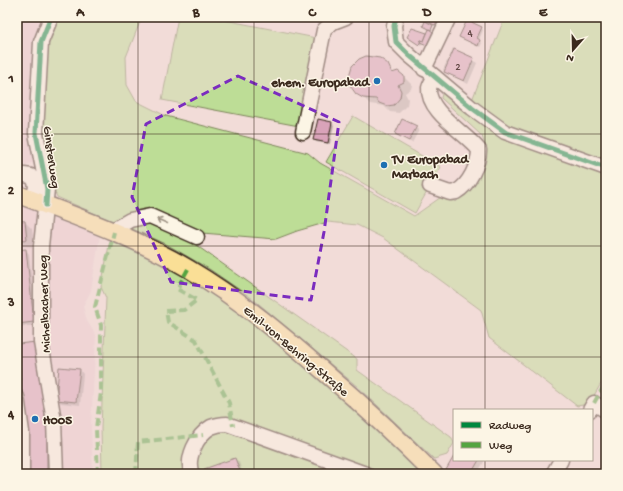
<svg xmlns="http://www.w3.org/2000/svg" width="623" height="491" font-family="'Gochi Hand',sans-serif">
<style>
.built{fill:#eacbcf}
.green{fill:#bddd96;stroke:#7c845a}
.shadow{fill:#0003}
.building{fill:#d9a3b9;stroke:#3b2a1e}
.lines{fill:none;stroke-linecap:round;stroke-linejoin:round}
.minor-casing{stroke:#3b2a1e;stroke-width:17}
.major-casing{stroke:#3b2a1e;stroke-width:20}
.minor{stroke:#fcf5e5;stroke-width:14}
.major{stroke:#fadf96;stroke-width:17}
.quiet{stroke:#54a441;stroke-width:4;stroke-dasharray:8 4;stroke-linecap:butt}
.cycleway-casing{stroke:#fcf5e5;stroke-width:8}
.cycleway{stroke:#00873e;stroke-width:5}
.oneway{stroke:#9c9082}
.marked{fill:none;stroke:#7b2cbf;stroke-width:3;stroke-dasharray:8 5;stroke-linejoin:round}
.grid{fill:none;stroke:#3b2a1e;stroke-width:1;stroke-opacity:0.55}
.poi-dot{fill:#1f6fb2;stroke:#fcf5e5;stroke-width:1.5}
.labels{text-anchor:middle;stroke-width:3;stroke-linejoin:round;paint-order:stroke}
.number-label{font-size:11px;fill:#624845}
.poi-label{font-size:13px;font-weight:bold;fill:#3b2a1e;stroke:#fcf5e5;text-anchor:start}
.street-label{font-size:13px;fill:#3b2a1e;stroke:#fcf5e5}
.neatline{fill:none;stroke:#3b2a1e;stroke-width:1.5}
.grid-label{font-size:13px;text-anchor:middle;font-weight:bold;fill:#3b2a1e}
</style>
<rect width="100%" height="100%" fill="#f2dcd8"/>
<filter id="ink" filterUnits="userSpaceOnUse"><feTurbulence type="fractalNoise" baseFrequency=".025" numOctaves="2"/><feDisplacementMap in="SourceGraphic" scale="8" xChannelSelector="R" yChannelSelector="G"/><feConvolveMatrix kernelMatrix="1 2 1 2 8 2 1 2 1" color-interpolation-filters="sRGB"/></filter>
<g filter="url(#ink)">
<g class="built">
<polygon points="17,17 43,17 35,39 36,162 17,167"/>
<polygon points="17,202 100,235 91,291 83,306 87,321 96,335 91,428 93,474 17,474"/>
</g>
<g class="green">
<polygon points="57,17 142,17 126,57 127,85 136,101 166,116 308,153 320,163 414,216 444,195 456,202 475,176 486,148 482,136 441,98 443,90 468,110 505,17 606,17 606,375 589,404 577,406 489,338 481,310 383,238 357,225 328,222 297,231 276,239 202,233 169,220 114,222 57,197 52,185 40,134 47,45"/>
<polygon points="178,17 209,17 316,38 299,126 162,100"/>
<polygon points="353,116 441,167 415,213 326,162"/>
<polygon points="150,219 193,243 357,359 357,370 451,437 454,443 447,455 434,459 359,388 253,299 209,269 166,244 126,226"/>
<polygon points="110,240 132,246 248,311 425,474 102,474 101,428 106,298 101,287"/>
</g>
<g class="shadow">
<polygon points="420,17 443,17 438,27 434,25 431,31 434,34 428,45 423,43 421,46 411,39 412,29 428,34 430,29 426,21"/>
<polygon points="481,28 483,30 479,40 482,43 480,47 460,37"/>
<polygon points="453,48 477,63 468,84 443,70 447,61 449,62 451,60 449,58"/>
<polygon points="386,63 395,74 400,73 412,85 411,89 405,93 408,99 407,105 399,113 390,112 384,106 370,104 362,96"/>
<polygon points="403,120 419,130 412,143 396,134"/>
<polygon points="332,123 334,125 330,144 316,142 314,139"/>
<polygon points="17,221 25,222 32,229 34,247 17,246"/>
<polygon points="26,250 29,254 37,325 21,327 18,323 17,318 17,251"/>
<polygon points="36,343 50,437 50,474 29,474"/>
<polygon points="80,370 83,374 80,405 61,403 57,399"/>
<polygon points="454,458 454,460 485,460 477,474 451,474 447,470"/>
<polygon points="235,459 239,462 243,474 207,474"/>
</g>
<g class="building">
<polygon points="440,17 435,25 418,18 418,17"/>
<polygon points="467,20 482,27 477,38 480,40 478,46 459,37"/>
<polygon points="425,21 433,25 431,30 423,26"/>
<polygon points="412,28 427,33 424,41 421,40 419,45 407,37"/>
<polygon points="429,29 433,32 427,45 420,42 421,40 424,41"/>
<polygon points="454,49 474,58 464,81 444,72"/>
<polygon points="366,56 380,58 388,64 392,73 398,71 404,76 404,82 398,85 401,91 400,98 394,105 387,106 379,103 376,99 363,98 356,94 351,87 349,76 352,66 359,59"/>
<polygon points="318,119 332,122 328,143 313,140"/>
<polygon points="402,119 417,126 409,141 395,134"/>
<polygon points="17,220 25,221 27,240 17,239"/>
<polygon points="26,249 34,322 17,324 17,250"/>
<polygon points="36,342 47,433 47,474 28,474 18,344"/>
<polygon points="59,367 80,369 76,402 56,400"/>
<polygon points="454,456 454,460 479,460 471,474 452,474 446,470"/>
<polygon points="235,458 241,474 206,474 204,469"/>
</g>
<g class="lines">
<g class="minor-casing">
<g id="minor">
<polyline points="51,17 41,42 36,133 47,189 41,246 41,342 54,421 56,474"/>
<polyline points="396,17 394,26 396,42 409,55 472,108 505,132 606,168"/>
<polyline points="424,69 449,17"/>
<polyline points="303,132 324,30 333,22 346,17"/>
<path d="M17,174l14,2c8,8 5,15 0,23"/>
<path d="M430,186l20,7 6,-1c13,-7 23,-28 23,-42 -13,-17 -52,-38 -50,-62 1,-4 4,-8 6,-11"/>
<polyline points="111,231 130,220 150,216 197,237"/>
<polyline points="17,397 22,432 22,474"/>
<polyline points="590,410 594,403 606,411"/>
<path d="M192,474c-7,-15 5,-39 19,-47 5,-2 11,-3 16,-3l139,50"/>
<polyline points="553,474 561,460"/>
</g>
</g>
<g class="major-casing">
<path id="major" d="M17,194c58,22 118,43 172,75 52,31 96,68 141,108 36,31 71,64 104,97"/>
</g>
<use href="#minor" class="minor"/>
<use href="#major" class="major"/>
<g class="quiet">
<polyline points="188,269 177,289 197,300 184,310 166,311 168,322 196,340 229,403 233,426"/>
<polyline points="594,403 606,382"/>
<polyline points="98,474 96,428 101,393 101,325 95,307 114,232"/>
<polyline points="136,474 138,442 203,435"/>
</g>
<g class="cycleway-casing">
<g id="cycleway">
<polyline points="396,17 394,26 396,42 409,55 472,108 505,132 606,168"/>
<polyline points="46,205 47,189 36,133 41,42 51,17"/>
</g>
</g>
<use href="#cycleway" class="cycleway"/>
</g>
<defs><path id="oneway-shaft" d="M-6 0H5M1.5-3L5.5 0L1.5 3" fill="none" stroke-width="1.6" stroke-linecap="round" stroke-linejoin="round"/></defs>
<use class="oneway" href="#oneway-shaft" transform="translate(162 221) rotate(-156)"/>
</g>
<path d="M0 0H623V491H0ZM238,76l101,46 -15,110 -13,68 -140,-18 -39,-85 14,-73z" fill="#f2dcd8" fill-opacity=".55" fill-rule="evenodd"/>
<path class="marked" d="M238,76l101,46 -15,110 -13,68 -140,-18 -39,-85 14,-73z"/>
<path class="grid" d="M138,17v457M254,17v457M369,17v457M485,17v393M17,134h589M17,246h589M17,357h589M485,460v14"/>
<g class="poi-dot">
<circle cx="377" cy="81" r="4"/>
<circle cx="384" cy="165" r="4"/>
<circle cx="35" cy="419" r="4"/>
</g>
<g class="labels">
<g class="number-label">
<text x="470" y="36">4</text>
<text x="458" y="70">2</text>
</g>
<g class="poi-label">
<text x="369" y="86" text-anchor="end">ehem. Europabad</text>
<text x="392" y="163">TV Europabad<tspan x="392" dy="15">Marbach</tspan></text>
<text x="43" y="424">H005</text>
</g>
<g class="street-label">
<text transform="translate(53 157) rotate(82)" y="5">Ginsterweg</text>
<text transform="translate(43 304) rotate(-92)" y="5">Michelbacher Weg</text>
<text transform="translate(297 350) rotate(40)" y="5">Emil-von-Behring-Straße</text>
</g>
</g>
<rect width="623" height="491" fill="none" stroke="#fcf5e5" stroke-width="44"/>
<rect x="453" y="409" width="140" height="52" fill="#fcf5e5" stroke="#afa495"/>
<rect x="461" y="422" width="20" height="6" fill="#00873e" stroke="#afa495"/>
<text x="489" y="429" font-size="12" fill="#3b2a1e">Radweg</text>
<rect x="461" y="442" width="20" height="6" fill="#54a441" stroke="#afa495"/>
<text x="489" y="449" font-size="12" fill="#3b2a1e">Weg</text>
<g transform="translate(573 50) rotate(200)" stroke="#fcf5e5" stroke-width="3" paint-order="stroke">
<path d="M0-3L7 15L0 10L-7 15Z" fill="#3b2a1e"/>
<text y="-6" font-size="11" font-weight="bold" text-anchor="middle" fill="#3b2a1e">N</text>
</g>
<rect x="22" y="22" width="579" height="447" class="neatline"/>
<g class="grid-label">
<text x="80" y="16">A</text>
<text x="196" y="16">B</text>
<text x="312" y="16">C</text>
<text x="427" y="16">D</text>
<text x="543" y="16">E</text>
<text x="11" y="82">1</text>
<text x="11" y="194">2</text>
<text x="11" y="306">3</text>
<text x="11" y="418">4</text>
</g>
</svg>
